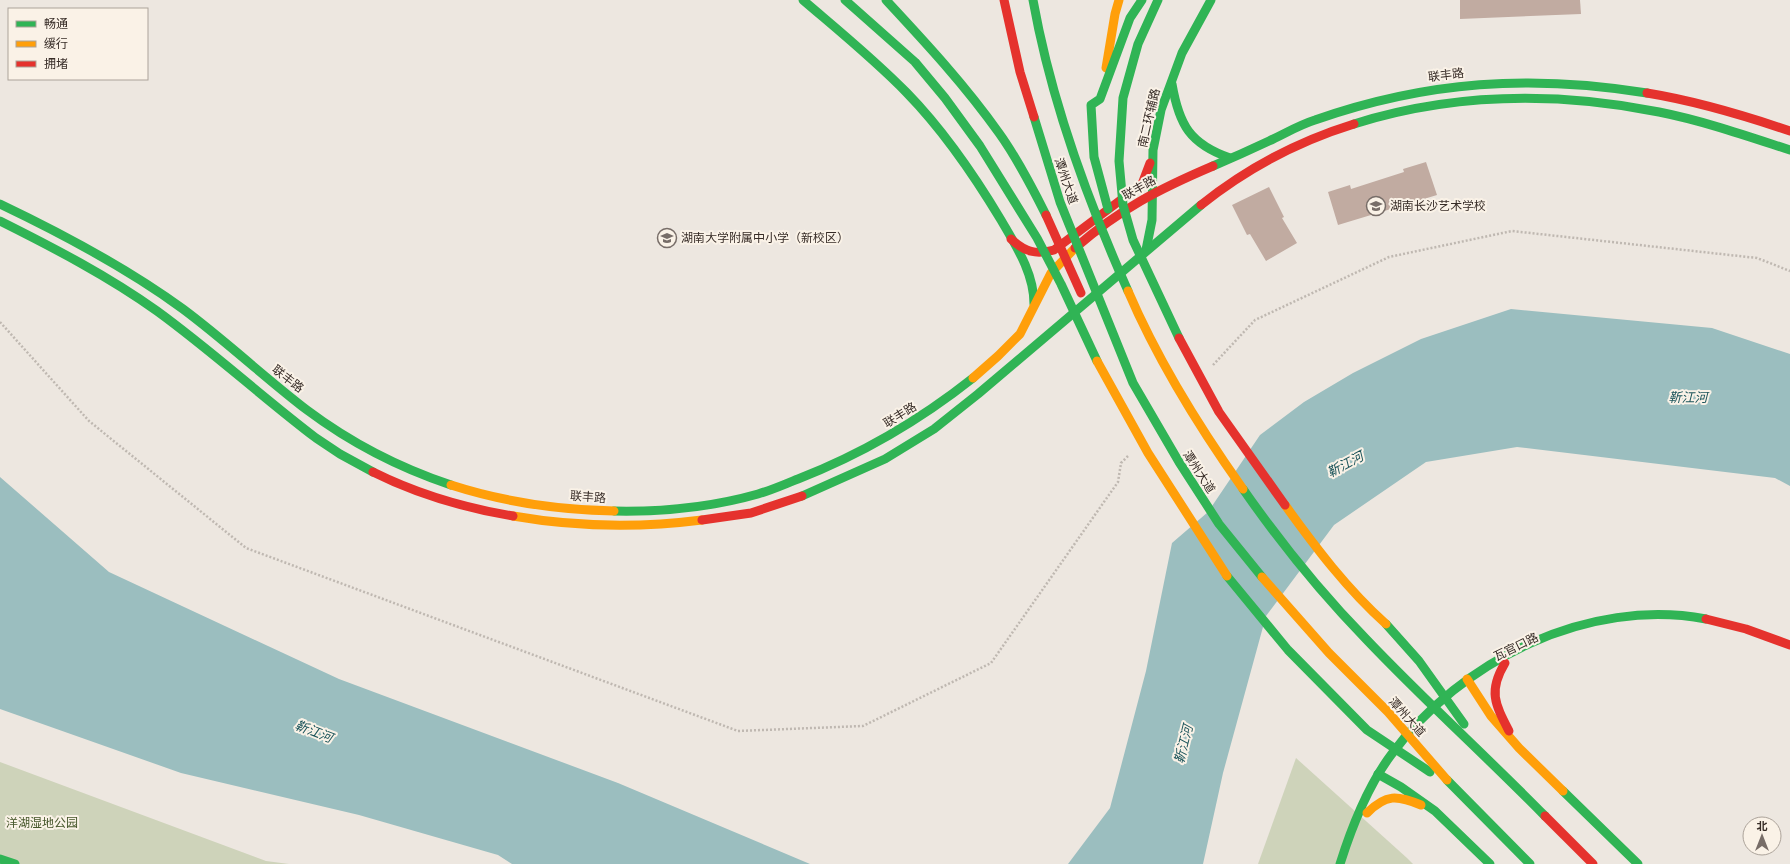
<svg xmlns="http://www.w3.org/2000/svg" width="1790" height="864" font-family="Barlow,'Noto Sans SC',sans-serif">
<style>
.green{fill:#ced3ba}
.water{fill:#9bbebf}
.building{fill:#c1aba1}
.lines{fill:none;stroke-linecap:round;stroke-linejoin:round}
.path{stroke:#bfb8b1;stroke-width:2.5;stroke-dasharray:2 2;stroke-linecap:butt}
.fast{stroke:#30b455;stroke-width:9}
.slow{stroke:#ff9f0a;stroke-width:9}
.jam{stroke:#e5322d;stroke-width:9}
.fast-bridge{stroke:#30b455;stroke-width:9}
.slow-bridge{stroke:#ff9f0a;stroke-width:9}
.jam-bridge{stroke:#e5322d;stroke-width:9}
.labels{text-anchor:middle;stroke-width:4;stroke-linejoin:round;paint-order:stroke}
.street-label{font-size:12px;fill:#372c27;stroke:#faf2e7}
.poi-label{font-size:12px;fill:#372c27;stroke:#faf2e7;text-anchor:start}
.park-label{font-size:12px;fill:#45562a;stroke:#faf2e7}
.water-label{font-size:13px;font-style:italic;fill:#1b545a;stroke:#faf2e7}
</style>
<rect width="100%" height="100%" fill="#ede7e0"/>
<g class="green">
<polygon points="1296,758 1407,858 1413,864 1258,864"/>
<polygon points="0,762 266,861 289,864 0,864"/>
</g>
<g class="water">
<polygon points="1511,309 1712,328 1790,354 1790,486 1775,478 1517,447 1426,462 1334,525 1266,616 1223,773 1203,864 1068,864 1110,808 1146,671 1172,543 1208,512 1260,435 1304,402 1353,373 1421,339"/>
<polygon points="0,477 109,572 339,679 618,783 810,864 512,864 498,855 359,815 181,773 0,709"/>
</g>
<g class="building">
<polygon points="1460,0 1580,0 1581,14 1460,19"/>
<polygon points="1426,162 1437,195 1338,225 1328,192 1350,185 1351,189 1404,172 1403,169"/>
<polygon points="1269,187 1284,217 1282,218 1297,243 1266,261 1250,234 1247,235 1232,205"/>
</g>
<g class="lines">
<g class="path">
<polyline points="0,322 89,421 246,548 738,731 863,726 991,663 1118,482 1121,463 1129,455"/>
<polyline points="1213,365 1255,320 1389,257 1512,231 1757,258 1790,271"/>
</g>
<g class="fast">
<path d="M803,0c35,30 72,60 104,93 37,38 67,82 94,127 15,26 33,53 33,84"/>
<path d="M1172,84c7,41 18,60 58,74"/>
<path d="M1354,124c99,-31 204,-32 305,-12 45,9 88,24 131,38"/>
<path d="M1213,166c19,-8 37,-16 56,-25 15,-7 30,-16 46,-21 111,-39 217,-46 332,-27"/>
<path d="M0,204c63,30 127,64 183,105 43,32 82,69 124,101 44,33 93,58 144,75"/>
<path d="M0,221c54,27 108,55 157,90 55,40 105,86 159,127l24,16 33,18"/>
<polyline points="1146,250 1152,220 1153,150 1161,110 1182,53 1211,0"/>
<polyline points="802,496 885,459 934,429 978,394 1201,205"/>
<path d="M614,511c48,1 98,-4 144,-17 14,-4 27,-10 40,-15 64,-25 122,-59 175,-101"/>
<polyline points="1378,774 1401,787 1435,811 1490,864"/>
<polyline points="1563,791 1638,864"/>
<polyline points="0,859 15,864"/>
<path d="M1340,864c12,-38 27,-77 51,-109 70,-95 197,-158 315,-136"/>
</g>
<g class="slow">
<polyline points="1106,68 1115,14 1119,0"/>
<polyline points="973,378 998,356 1020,334 1051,273 1075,248"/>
<path d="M451,485c53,17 107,25 163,26"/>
<path d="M513,516c63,11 126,12 189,4"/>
<polyline points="1467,679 1491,716 1519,748 1563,791"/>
<path d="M1367,813c19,-19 30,-18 54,-8"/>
</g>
<g class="jam">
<path d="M1647,93c49,8 96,22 143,38"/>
<path d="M1201,205c45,-36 98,-64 153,-81"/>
<path d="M1011,239c14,13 25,16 43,11l88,-66 8,-21"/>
<path d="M1075,248c45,-39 84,-59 138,-82"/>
<path d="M373,472c44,22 92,36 140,44"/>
<polyline points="702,520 751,513 802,496"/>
<polyline points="1706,619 1746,629 1790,645"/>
<path d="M1505,663c-17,28 -10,41 4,68"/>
</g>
<g class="fast-bridge">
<polyline points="845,0 915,62 945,98 980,146 1037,238 1061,284 1097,361"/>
<path d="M886,0c39,42 79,85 113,133 18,25 33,54 47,82"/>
<path d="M1033,0c18,101 53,197 95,291"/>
<polyline points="1158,0 1138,44 1123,98 1119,161 1123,205 1133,240 1179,338"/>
<polyline points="1034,117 1060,202 1133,383 1179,462 1219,524 1262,577"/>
<polyline points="1108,209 1094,157 1091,105 1100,99 1130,18 1142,0"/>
<path d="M1243,489c37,53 78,104 123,150 58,61 120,117 179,177"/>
<polyline points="1227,576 1288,650 1367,730 1430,772"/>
<polyline points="1386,624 1419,661 1464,724"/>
<polyline points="1447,780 1530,864"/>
</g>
<g class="slow-bridge">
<path d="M1128,291c30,70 71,136 115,198"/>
<polyline points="1097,361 1148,453 1227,576"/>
<path d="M1285,505c31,43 62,84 101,119"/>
<polyline points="1262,577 1329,653 1388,712 1447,780"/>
</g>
<g class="jam-bridge">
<polyline points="1004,0 1020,72 1034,117"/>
<polyline points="1046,215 1081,293"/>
<polyline points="1179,338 1219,412 1285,505"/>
<polyline points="1545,816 1593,864"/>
</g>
</g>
<defs>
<g id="school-ring" transform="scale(1)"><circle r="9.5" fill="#faf2e7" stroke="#776d68" stroke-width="1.5"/><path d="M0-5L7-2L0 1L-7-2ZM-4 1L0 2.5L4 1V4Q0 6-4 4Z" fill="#776d68"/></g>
</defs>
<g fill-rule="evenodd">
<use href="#school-ring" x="1376" y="206"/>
<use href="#school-ring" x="667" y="238"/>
</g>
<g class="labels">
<g class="street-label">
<text transform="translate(1446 75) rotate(-7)" y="4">联丰路</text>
<text transform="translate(1149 118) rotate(-77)" y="4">南二环辅路</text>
<text transform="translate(1066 181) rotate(71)" y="4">潭州大道</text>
<text transform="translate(1139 188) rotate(-29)" y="4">联丰路</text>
<text transform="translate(288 379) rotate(38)" y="4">联丰路</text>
<text transform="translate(900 415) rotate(-32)" y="4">联丰路</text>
<text transform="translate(1199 472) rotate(57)" y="4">潭州大道</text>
<text transform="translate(588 497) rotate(4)" y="4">联丰路</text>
<text transform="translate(1516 647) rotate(-26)" y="4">瓦官口路</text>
<text transform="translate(1407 717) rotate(48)" y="4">潭州大道</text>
</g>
<g class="poi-label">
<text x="1390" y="210">湖南长沙艺术学校</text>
<text x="681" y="242">湖南大学附属中小学（新校区）</text>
</g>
<g class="park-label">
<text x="42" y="827">洋湖湿地公园</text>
</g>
<g class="water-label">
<text x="1688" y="402">靳江河</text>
<text transform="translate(1345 464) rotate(-28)" y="5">靳江河</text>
<text transform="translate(314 731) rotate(21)" y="5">靳江河</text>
<text transform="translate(1183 744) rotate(-76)" y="5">靳江河</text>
</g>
</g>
<rect x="8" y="8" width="140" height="72" fill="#faf2e7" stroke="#aca39a"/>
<rect x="16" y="21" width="20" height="6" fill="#30b455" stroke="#aca39a"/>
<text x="44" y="28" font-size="12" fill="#372c27">畅通</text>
<rect x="16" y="41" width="20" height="6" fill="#ff9f0a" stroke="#aca39a"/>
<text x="44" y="48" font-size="12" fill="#372c27">缓行</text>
<rect x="16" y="61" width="20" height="6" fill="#e5322d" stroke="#aca39a"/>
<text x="44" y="68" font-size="12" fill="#372c27">拥堵</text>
<g transform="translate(1762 836)"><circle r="19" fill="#faf2e7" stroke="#aca39a"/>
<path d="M0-3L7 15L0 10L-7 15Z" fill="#776d68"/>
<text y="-6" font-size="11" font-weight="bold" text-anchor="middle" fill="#372c27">北</text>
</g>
</svg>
